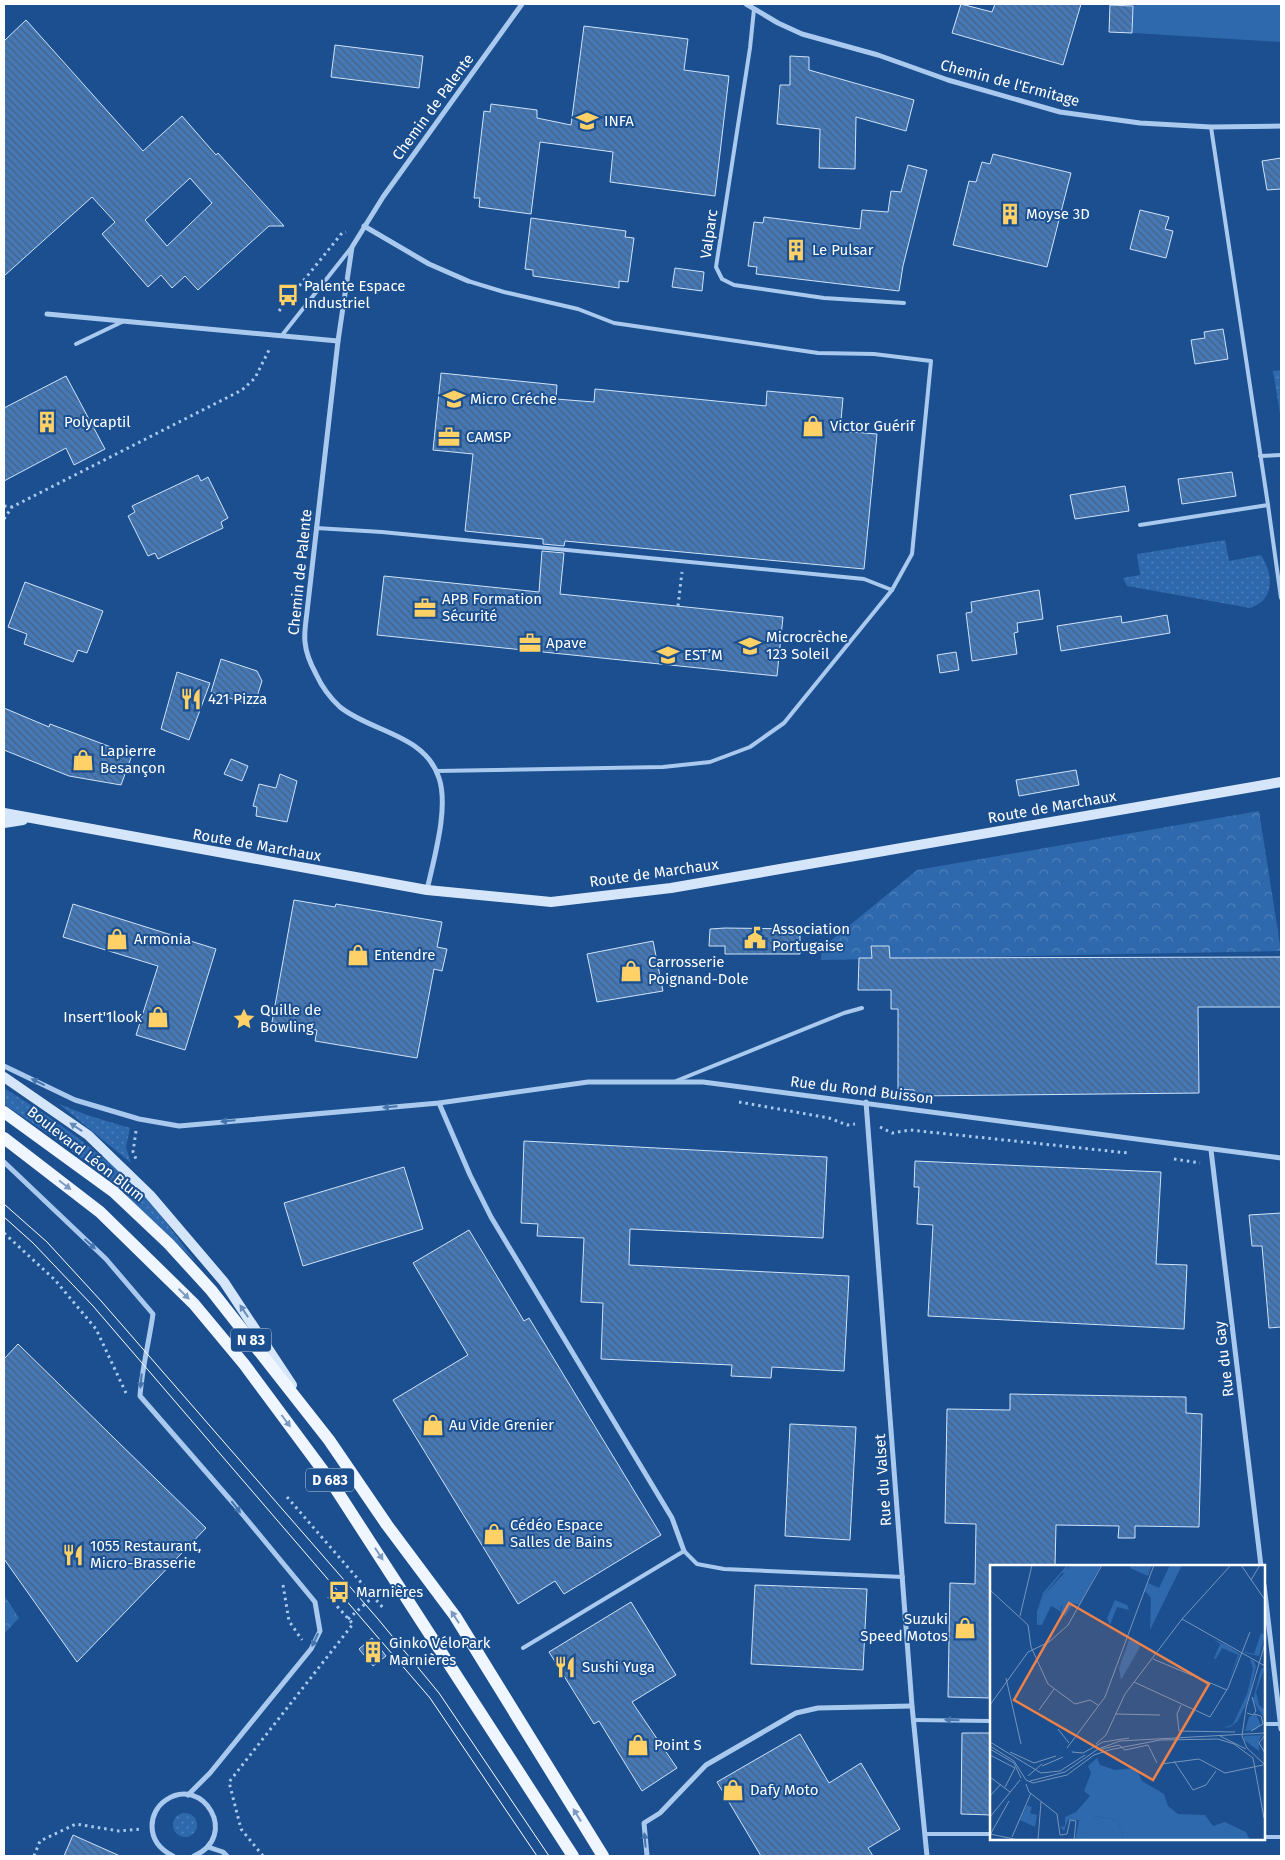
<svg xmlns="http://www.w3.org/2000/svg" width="1285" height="1860" font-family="'Fira Sans',sans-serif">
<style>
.grass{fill:url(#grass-dots)}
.forest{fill:url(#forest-crowns)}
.garden{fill:#2e69ad}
.building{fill:url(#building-back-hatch);stroke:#cfe3fa;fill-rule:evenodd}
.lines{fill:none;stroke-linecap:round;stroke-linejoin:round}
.path{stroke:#a9c9ee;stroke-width:3;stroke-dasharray:2.5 4;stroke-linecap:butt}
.lane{stroke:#a9c9ee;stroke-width:4}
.street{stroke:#a9c9ee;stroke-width:5}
.secondary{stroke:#d6e6fa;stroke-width:10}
.primary{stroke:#f0f6ff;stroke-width:12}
.tram{stroke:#fff;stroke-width:1}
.oneway{fill:#4674ac}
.oneway2{fill:#668bba}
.oneway3{fill:#7b9ac1}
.labels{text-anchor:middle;stroke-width:4;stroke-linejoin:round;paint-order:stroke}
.shield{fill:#1b4f8f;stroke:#bbcadd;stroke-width:1}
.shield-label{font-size:14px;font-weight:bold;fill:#fff}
.street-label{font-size:15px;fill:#fff;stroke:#1b4f8f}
.poi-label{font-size:15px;fill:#fff;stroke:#1b4f8f;text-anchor:start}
.inset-road{fill:none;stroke:#7695bc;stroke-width:1}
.view{fill:#ee8249;fill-opacity:0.15;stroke:#ee8249;stroke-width:2.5}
.inset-edge{fill:none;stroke:#fff;stroke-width:2.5}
</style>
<defs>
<pattern id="grass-dots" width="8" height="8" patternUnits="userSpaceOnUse" patternTransform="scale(1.25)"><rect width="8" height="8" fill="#2e69ad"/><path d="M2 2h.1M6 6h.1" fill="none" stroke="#4d80b9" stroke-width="1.8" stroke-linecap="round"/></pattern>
<pattern id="forest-crowns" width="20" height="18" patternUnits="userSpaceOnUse" patternTransform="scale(1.25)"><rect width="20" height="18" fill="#2e69ad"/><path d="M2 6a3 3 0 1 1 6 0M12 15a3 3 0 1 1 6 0" fill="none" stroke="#4d80b9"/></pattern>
<pattern id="building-back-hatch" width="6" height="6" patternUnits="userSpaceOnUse" patternTransform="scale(1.25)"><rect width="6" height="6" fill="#4478b7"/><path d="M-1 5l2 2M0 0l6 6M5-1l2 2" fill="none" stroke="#486282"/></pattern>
</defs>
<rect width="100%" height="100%" fill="#1b4f8f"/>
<g class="grass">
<polygon points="1281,370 1281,420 1273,371"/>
<path d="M1225,540l4,21 32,-6c12,19 15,45 -11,53l-123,-22 -4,-8 17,-3 -3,-21z"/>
<path d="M4,1088c52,32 103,68 145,113 17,19 31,41 47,61l-86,-82 -57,-43 -49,-33z"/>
<polygon points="59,1104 87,1115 130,1128 126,1147 131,1163"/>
<circle cx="185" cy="1825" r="12"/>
</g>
<g class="forest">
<polygon points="1259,811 1281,951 821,960 822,948 917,870"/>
<polygon points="4,1595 19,1618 4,1634"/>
</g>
<polygon class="garden" points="1133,4 1281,4 1281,42 1133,33"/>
<g class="building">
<polygon points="961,4 992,12 995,4 1081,4 1063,65 952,33"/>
<polygon points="1110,5 1133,6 1132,33 1109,32"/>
<path d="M26,20l117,131 39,-35 34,39 2,-2 66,73h-15l-71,64 -13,-14 -13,12 -11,-13 -13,12 -46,-53 13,-12 -23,-25 -88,79v-235zM190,178l22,25 -45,43 -22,-26z"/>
<polygon points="584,26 688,39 684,70 729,76 715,196 610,182 613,152 540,142 531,214 479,207 480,198 474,198 484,111 490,112 491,104 537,110 537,118 571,125"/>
<polygon points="335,45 423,56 419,88 331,77"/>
<polygon points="790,56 809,57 809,70 914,100 906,131 856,117 855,169 819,168 820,129 777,124 780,85 790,85"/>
<polygon points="993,154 1071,173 1047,267 953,245 969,181 976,182 982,162 990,164"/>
<polygon points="1281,158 1281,189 1267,190 1262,161"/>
<polygon points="908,165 927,170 903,266 899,291 756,274 757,267 748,266 754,222 763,223 764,217 860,229 862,210 888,212 891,191 901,192"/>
<polygon points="1140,210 1169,217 1165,229 1173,231 1166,258 1130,249"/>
<polygon points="531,218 626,231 625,237 634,238 628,282 619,281 619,288 533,276 533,270 525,269"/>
<polygon points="675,268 704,272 702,291 672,287"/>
<polygon points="1223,329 1228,359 1195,364 1191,340 1205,338 1204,332"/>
<polygon points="441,373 557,385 556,399 594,402 595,389 766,406 767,391 843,398 840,431 877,434 864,569 565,541 564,546 543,544 543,539 465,531 473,454 433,450"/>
<polygon points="66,376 105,449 74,465 66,448 4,481 4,408"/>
<polygon points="1232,472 1236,496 1182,504 1178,479"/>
<polygon points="198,475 201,481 208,477 228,518 221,522 223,528 158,559 155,553 148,556 128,516 135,512 132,506"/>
<polygon points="1125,486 1129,511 1075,519 1070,495"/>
<polygon points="542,551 564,553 560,594 783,617 777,676 377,635 384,576 539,592"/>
<polygon points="25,582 103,611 87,653 78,650 73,662 24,644 27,634 8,627"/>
<polygon points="1039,590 1043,619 1017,623 1018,632 1014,633 1017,654 972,661 966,613 972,612 971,602"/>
<polygon points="1167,615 1170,633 1061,651 1057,626 1121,616 1122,623"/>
<polygon points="956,652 959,670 940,673 937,655"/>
<polygon points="221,659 257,671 262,681 254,706 211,692"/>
<polygon points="177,672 210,683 189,740 161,729"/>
<polygon points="4,708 49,727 50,724 132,755 121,785 69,776 4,750"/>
<polygon points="231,759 248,766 242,781 224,774"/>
<polygon points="1076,770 1079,785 1019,796 1016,780"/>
<polygon points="280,774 297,781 287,822 256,816 257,807 253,806 259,784 276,788"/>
<polygon points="294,900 335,907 336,904 442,922 437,947 447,949 442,971 434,969 417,1058 315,1041 317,1030 272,1022"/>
<polygon points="73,904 216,949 185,1050 136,1035 158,966 63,937"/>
<polygon points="725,928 800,929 800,954 725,954 725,946 709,946 710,929"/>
<polygon points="653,941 663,991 597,1002 587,954"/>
<polygon points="871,946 889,946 890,958 1281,957 1281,1007 1198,1007 1199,1093 914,1096 914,1090 898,1089 898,1009 891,1009 891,990 858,990 859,958 872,958"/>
<polygon points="524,1141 827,1157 823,1238 630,1229 629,1265 849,1276 844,1371 772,1367 771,1378 731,1376 732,1365 601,1359 603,1303 581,1302 584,1238 537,1236 538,1224 521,1223"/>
<polygon points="915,1161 1161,1172 1156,1264 1187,1265 1184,1329 928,1316 933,1225 917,1224 919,1187 914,1187"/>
<polygon points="404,1167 423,1229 303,1266 284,1203"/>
<polygon points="1281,1213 1281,1327 1269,1328 1262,1246 1252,1246 1249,1215"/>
<polygon points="469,1230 524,1321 529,1318 661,1535 564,1594 555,1581 518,1604 393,1400 468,1355 413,1263"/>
<polygon points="18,1344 206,1528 77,1662 4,1559 4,1359"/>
<polygon points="1010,1394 1186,1397 1186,1413 1202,1414 1199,1527 1135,1526 1135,1538 1118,1538 1119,1526 1056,1525 1055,1566 991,1566 991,1698 948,1697 950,1583 975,1584 976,1524 945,1523 947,1409 1010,1410"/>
<polygon points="790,1424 856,1427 850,1540 785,1536"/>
<polygon points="755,1585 867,1589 863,1670 751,1664"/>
<polygon points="631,1602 676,1675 632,1702 677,1768 642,1791 599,1721 594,1724 549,1652"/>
<polygon points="372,1638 386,1656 373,1666 359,1649"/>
<polygon points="962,1733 991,1733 991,1815 961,1814"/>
<polygon points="800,1734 829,1783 861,1763 900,1829 868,1848 873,1856 761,1856 717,1782"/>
<polygon points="73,1835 120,1856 64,1856"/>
</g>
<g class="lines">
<g class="path">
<polyline points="279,311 342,233 346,232"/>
<polyline points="4,506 12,507"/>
<polyline points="4,519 12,507 242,390 255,378 269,350"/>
<polyline points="678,606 682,572"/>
<polyline points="739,1102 829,1118 847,1125 855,1124"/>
<polyline points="880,1127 892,1133 910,1130 1128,1153"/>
<polyline points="136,1131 133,1152 136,1159"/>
<polyline points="1174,1159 1200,1163"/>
<polyline points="4,1233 55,1280 96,1329 126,1393"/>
<polyline points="287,1497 384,1609"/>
<polyline points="283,1585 289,1621 302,1640"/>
<polyline points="348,1619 373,1597"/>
<polyline points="34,1856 40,1841 76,1824 119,1831 141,1829"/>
<polyline points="263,1856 241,1829 229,1782 353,1624 327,1595"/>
</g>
<g class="lane">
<polyline points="754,9 750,48 716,267 722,279 734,285 824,298 904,303"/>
<polyline points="283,334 351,248"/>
<polyline points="76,344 124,321"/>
<polyline points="1260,456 1281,455"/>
<polyline points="1268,505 1281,598"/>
<polyline points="1140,525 1268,505 1211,127"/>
<polyline points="316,528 382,532 864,579 892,590"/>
<polyline points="436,771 663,767 710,762 750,747 784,723 892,590 912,554 931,361 874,354 818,353 614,323 578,309 504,292 468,281"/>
<polyline points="676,1081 844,1013 862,1008"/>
<polyline points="523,1648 684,1551 697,1564 724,1569 903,1577"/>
<polyline points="913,1720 991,1721"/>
<polyline points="1264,1724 1281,1724"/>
<polyline points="925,1834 991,1834"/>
<polyline points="1264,1837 1281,1837"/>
</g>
<g class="street">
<polyline points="746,4 778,23 802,34 878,55 948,80 1060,112 1140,123 1211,127 1281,126"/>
<polyline points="364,226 429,264 468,281"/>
<polyline points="47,314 338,341"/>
<path d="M427,890c7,-32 22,-82 12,-112 -14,-44 -68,-46 -99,-71 -11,-10 -18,-20 -24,-33 -6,-11 -10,-20 -11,-32 -1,-10 1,-21 2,-30l31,-271 14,-94 31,-50 139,-193"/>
<polyline points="4,1066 75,1100 139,1119 179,1126 439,1103 588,1082 703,1082 1281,1158"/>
<polyline points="866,1102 912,1706 927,1856"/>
<polyline points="439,1103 470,1175 491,1217 672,1518 684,1551"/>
<polyline points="1211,1150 1261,1566"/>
<path d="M4,1162l102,97 47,55c-4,28 -11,54 -13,82l94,108 81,98 5,29 -9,18 -101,124 -22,22"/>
<polyline points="1264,1585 1281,1729"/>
<polyline points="208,1847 223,1852 227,1856"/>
<path d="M173,1856c-12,-6 -21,-16 -21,-30 0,-10 5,-20 14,-26 37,-25 74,36 28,56"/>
<polyline points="647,1856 644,1823 660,1813 706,1765 796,1713 818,1708 912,1706"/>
</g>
<g class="secondary">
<polyline points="4,813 427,890 551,902 671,888 1281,782"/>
<polyline points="4,823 23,820"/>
<polyline points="4,1077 88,1135 150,1195 224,1282 292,1385"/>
</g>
<g class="primary">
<polyline points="4,1112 114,1192 169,1244 211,1290 329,1440 387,1525 455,1616 603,1856"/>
<polyline points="4,1138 100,1212 194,1304 244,1364 330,1480 573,1856"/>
</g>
<g class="tram">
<polyline points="4,1204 47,1242 102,1302 378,1619 439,1693 549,1856"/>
<polyline points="4,1217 33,1243 93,1306 430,1698 537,1856"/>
</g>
</g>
<defs><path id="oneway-solid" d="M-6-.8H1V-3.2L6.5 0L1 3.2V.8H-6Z" transform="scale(1.25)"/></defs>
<g class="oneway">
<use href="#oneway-solid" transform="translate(38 1082) rotate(-154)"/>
<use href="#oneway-solid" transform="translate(390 1107) rotate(175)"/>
<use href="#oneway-solid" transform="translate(228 1121) rotate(175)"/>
<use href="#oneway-solid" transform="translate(90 1244) rotate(43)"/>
<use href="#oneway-solid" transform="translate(141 1381) rotate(95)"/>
<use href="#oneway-solid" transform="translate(236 1507) rotate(52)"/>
<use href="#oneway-solid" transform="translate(315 1640) rotate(115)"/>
<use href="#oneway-solid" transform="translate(952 1720) rotate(-179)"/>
<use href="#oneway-solid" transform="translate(645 1840) rotate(-95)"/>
</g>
<g class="oneway2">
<use href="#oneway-solid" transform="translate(76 1127) rotate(-146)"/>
<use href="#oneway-solid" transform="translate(244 1311) rotate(-124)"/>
</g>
<g class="oneway3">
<use href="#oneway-solid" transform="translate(65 1185) rotate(37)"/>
<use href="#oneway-solid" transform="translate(184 1294) rotate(44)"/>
<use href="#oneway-solid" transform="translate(286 1421) rotate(53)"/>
<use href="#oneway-solid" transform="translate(379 1554) rotate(57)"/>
<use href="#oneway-solid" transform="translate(455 1617) rotate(-123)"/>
<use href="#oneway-solid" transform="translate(577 1815) rotate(-122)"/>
</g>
<defs>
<g id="university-bare" transform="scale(1.725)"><path d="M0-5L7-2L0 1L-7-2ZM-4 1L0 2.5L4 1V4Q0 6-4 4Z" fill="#ffd166" stroke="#1b4f8f" stroke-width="2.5" paint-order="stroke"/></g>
<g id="building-bare" transform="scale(1.725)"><path d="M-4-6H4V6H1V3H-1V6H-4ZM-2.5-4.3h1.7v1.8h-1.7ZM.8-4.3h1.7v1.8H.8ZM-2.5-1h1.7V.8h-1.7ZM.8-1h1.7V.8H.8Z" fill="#ffd166" stroke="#1b4f8f" stroke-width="2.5" paint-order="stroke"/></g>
<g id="bus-bare" transform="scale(1.725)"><path d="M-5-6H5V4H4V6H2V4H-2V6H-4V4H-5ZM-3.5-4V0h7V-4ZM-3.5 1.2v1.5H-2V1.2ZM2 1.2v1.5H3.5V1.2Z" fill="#ffd166" stroke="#1b4f8f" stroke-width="2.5" paint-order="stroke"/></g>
<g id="school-bare" transform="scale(1.725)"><path d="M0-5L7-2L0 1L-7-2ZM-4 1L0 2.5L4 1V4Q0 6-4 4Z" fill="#ffd166" stroke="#1b4f8f" stroke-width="2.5" paint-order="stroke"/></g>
<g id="shop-bare" transform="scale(1.725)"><path d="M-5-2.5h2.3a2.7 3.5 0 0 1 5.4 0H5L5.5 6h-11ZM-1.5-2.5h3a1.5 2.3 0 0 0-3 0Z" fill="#ffd166" stroke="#1b4f8f" stroke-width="2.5" paint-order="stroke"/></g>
<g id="office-bare" transform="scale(1.725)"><path d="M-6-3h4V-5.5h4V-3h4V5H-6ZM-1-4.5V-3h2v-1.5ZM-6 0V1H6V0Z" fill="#ffd166" stroke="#1b4f8f" stroke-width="2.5" paint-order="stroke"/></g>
<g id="restaurant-bare" transform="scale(1.725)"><path d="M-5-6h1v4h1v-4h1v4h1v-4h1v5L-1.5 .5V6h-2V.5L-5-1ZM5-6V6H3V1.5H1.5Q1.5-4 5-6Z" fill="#ffd166" stroke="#1b4f8f" stroke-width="2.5" paint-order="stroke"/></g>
<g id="civic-bare" transform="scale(1.725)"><path d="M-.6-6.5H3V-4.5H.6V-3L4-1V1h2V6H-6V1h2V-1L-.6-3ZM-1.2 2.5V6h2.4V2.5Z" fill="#ffd166" stroke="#1b4f8f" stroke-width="2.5" paint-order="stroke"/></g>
<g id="sight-bare" transform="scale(1.725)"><path d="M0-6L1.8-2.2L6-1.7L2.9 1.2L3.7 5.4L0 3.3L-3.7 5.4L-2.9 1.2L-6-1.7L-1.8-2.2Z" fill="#ffd166" stroke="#1b4f8f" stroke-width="2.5" paint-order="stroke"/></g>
</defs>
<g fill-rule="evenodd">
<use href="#university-bare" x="587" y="121"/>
<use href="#building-bare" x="1010" y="214"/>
<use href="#building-bare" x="796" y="250"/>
<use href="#bus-bare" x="288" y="295"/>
<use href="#school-bare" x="454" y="399"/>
<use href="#building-bare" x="47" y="422"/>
<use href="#shop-bare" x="813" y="426"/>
<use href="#office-bare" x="449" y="437"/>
<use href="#office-bare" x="425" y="608"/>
<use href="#office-bare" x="530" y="643"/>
<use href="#school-bare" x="750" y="646"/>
<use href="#university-bare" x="668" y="655"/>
<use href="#restaurant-bare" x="191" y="699"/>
<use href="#shop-bare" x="83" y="760"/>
<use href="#civic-bare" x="755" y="938"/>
<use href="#shop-bare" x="117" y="939"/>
<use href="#shop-bare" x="358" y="955"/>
<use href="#shop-bare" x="631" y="971"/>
<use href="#shop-bare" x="158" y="1017"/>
<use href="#sight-bare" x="244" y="1019"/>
<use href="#shop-bare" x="433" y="1425"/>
<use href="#shop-bare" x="494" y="1534"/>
<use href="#restaurant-bare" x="73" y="1555"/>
<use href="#bus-bare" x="339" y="1592"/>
<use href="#shop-bare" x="965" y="1628"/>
<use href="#building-bare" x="373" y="1652"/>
<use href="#restaurant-bare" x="565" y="1667"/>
<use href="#shop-bare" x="638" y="1745"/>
<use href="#shop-bare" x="733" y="1790"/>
</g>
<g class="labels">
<g class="shield">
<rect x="231" y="1328.5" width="40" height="23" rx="4"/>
<rect x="306" y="1468.5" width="48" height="23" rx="4"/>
</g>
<g class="shield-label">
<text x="251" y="1345">N 83</text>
<text x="330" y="1485">D 683</text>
</g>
<g class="street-label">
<text transform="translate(1010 83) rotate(15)" y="5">Chemin de l'Ermitage</text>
<text transform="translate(433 107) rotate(-54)" y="5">Chemin de Palente</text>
<text transform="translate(709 234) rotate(-82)" y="5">Valparc</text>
<text transform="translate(300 572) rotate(-84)" y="5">Chemin de Palente</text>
<text transform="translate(1052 807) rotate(-10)" y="5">Route de Marchaux</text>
<text transform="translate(257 845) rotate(10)" y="5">Route de Marchaux</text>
<text transform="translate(654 873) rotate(-8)" y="5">Route de Marchaux</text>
<text transform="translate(862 1090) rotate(7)" y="5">Rue du Rond Buisson</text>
<text transform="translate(86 1154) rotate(38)" y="5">Boulevard Léon Blum</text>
<text transform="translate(1224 1359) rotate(-97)" y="5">Rue du Gay</text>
<text transform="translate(883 1480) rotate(-94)" y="5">Rue du Valset</text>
</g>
<g class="poi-label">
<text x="604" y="126">INFA</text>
<text x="1026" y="219">Moyse 3D</text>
<text x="812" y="255">Le Pulsar</text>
<text x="304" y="291">Palente Espace<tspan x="304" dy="17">Industriel</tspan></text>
<text x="470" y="404">Micro Créche</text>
<text x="64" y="427">Polycaptil</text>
<text x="830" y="431">Victor Guérif</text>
<text x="466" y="442">CAMSP</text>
<text x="442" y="604">APB Formation<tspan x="442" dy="17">Sécurité</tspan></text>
<text x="766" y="642">Microcrèche<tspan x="766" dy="17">123 Soleil</tspan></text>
<text x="546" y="648">Apave</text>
<text x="684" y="660">EST’M</text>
<text x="208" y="704">421 Pizza</text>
<text x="100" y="756">Lapierre<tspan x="100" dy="17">Besançon</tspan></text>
<text x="772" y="934">Association<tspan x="772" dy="17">Portugaise</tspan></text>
<text x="134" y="944">Armonia</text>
<text x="374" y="960">Entendre</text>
<text x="648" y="967">Carrosserie<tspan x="648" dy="17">Poignand-Dole</tspan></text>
<text x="260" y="1015">Quille de<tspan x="260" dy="17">Bowling</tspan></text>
<text x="142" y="1022" text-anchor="end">Insert'1look</text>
<text x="449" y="1430">Au Vide Grenier</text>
<text x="510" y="1530">Cédéo Espace<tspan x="510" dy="17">Salles de Bains</tspan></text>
<text x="90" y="1551">1055 Restaurant,<tspan x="90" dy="17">Micro-Brasserie</tspan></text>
<text x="356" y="1597">Marnières</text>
<text x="948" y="1624" text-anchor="end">Suzuki<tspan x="948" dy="17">Speed Motos</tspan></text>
<text x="389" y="1648">Ginko VéloPark<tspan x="389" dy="17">Marnières</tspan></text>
<text x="582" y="1672">Sushi Yuga</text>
<text x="654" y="1750">Point S</text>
<text x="750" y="1795">Dafy Moto</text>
</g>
</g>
<g transform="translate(990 1565)">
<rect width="275" height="275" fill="#1b4f8f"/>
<path d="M77,0h34l-22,40 -12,-4 -6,5 -1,5 -9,-5 -9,19h-5v-14l7,-16 25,-27zM141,0h21l-4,11 -18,-8zM125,35l12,5 2,5 -12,-3 -7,18 -3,-7zM271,68l4,2 -6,21 -14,-3 1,-5v4l8,2zM223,74l15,7 12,8 -11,26 9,-25 -16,-7 -6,11 -2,-1 6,-14zM260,94l4,2 2,5 -8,35 -11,21 -7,5 -6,1 9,-4 14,-30 6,-25zM275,102l-9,25 3,13 6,5v10l-12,-20 8,-31zM266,149l5,11 -6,5 -10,1 4,-14zM273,170l-4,5v11l-15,-11v-4zM104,251l23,4 7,20h-35l-3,-4z" fill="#2e69ad"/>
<path d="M77,0l2,9 -7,-1 -18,22 -7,16 6,-18zM180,0h12l-32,65 1,-32 -6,-7 3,-8 11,5zM139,75l12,5 -20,35 -2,-12zM107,193l3,7 15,5 21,-2 6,13 22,13 4,12 10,8 27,1 8,11 12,-4 21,10 4,8h-126l-7,-20 -23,-4 -7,20 2,4h-14l4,-20h-11l-4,11 -4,-4 5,-1v-9l11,-5 14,-16 -6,-5 7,-18 -3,-7z" fill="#2e69ad"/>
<path d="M76,30l7,9 -8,12 -5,-4zM37,240l5,2 -2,6 7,2 -2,12 -15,-7z" fill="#2e69ad"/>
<path class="inset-road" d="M251,0l24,35M261,15l9,-15M0,25l38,35 3,22 17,37 27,20 15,-4 8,5M30,51l12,-51M192,54l83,47M275,78l-19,65 -4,28 5,12 18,17M163,94l74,31M16,113l15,66M144,117l76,35 18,-29 22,-56M0,140l38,-53 21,-10 19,-17 34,-60M191,140l-4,9 2,17 56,1M49,145l15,-21M257,148l6,2 3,-4 -4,-14M126,149l44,1M68,164l11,14M261,166l12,-7 -2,-8 -7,-2M275,170l-6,8 6,10M230,171l26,13M0,177l51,31 19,-2 25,-16M106,179l10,-9 19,-41 57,-75 49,-54M0,181l24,15 12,19 7,3 34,-8 27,-20 15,-5 51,-10 58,-1 16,5 19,14 11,60M77,183l38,-51 49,-132M0,184l24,14 7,15M112,184l17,-4 6,5 23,-5 9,18M20,187l24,11 22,-7M82,187l11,1 20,-11 26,-4M0,190l25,13 -10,19M184,196l19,29 13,-5 10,-14M171,199l38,-5 26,14 38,-8M52,201l21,-9M38,211l14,-12M0,212l20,15M40,216l35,-9 33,-23 22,-8 145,-8M36,219l3,8 28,22 3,21 7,-1 3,-14 6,1 -2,19M0,231l11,-12M0,252l30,-37M0,269l29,6M0,270l19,-34M22,272l19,-44M48,275l3,-38"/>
<path class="view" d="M79,38l140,81 -56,96 -139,-80z"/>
<rect width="275" height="275" class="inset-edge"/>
</g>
<rect width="1285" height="1860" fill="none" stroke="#ffffff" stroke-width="10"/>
</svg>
